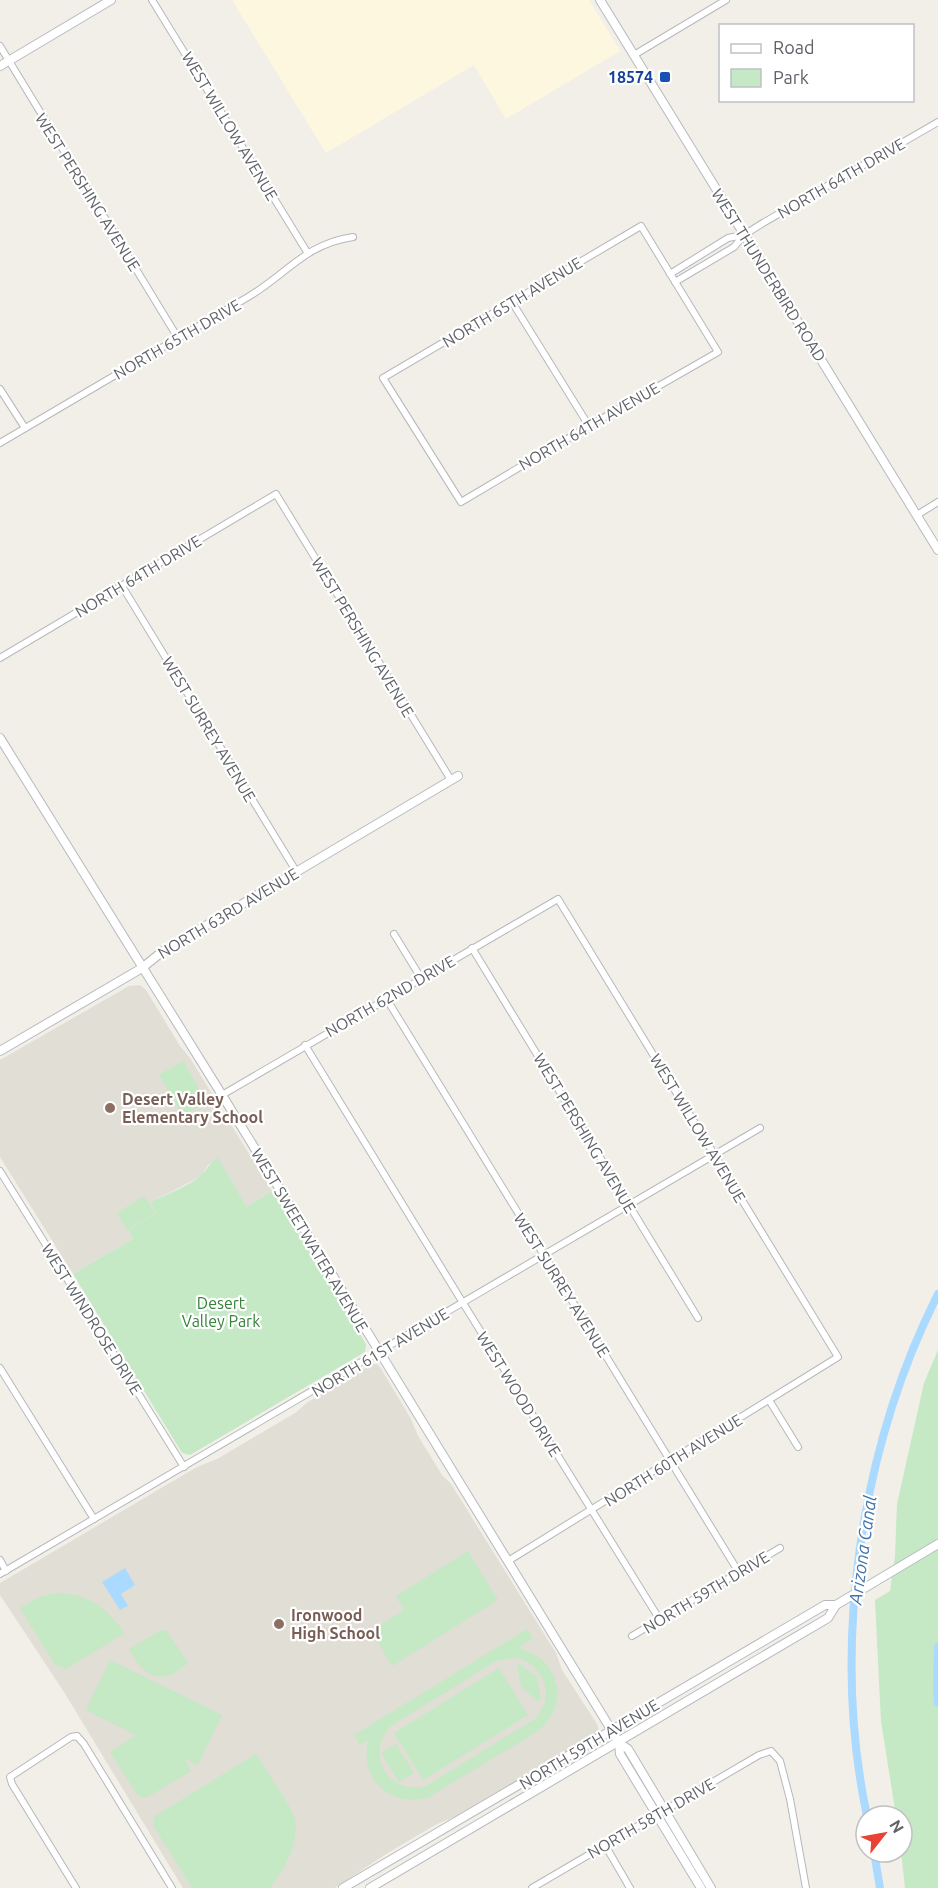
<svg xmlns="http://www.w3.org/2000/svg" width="938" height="1888" font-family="Ubuntu,sans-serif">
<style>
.commercial{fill:#fef7e0}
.education{fill:#e1ded6}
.green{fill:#c5e8c5;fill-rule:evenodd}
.water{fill:#aadaff}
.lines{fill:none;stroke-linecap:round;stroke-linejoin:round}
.canal{stroke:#aadaff;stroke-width:8}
.street-casing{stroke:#b5b8bc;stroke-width:8}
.secondary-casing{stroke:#b6babf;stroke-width:10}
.street{stroke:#fff;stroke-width:6}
.secondary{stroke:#fff;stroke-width:8}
.transit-dot{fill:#1a4fb4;stroke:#fff;stroke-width:2}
.education-dot{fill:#8d6e63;stroke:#fff;stroke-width:2}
.labels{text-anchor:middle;stroke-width:4.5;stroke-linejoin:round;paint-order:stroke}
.transit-label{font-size:16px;font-weight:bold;fill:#164399;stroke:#fff;text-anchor:end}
.street-label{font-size:16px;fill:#5f6368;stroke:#fff}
.education-label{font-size:16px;font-weight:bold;fill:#785e54;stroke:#fff;text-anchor:start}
.park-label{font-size:16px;fill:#348238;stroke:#fff}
.water-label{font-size:18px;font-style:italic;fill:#4174aa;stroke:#fff}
</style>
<rect width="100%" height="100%" fill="#f1efe8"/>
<polygon class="commercial" points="232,0 589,0 620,51 506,119 474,65 326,153"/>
<g class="education">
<polygon points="140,985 146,990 180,1046 190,1058 272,1191 247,1207 218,1159 208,1165 201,1176 171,1192 150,1202 156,1213 128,1230 133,1239 73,1274 0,1157 0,1060 129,986"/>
<polygon points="372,1364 377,1364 380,1367 411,1419 418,1436 442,1475 451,1484 556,1653 562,1670 597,1724 599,1730 597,1735 462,1814 437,1824 386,1854 335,1888 183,1888 64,1692 0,1595 0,1583 197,1467 217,1459 295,1413 308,1402"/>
</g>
<g class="green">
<polygon points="183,1061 207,1102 183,1116 159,1075"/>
<path d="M218,1158l29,49 25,-16 94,153 -1,8 -175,103 -8,-2 -109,-179 60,-35 -5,-9 28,-17 -6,-11c14,-6 41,-17 51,-27 8,-7 6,-10 17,-17z"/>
<polygon points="144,1196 155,1213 127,1230 117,1213"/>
<polygon points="938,1350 938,1888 905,1888 901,1852 902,1816 896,1816 881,1721 875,1600 890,1591 895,1556 897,1504 924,1383"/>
<polygon points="468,1551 498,1600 392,1666 371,1631 404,1610 396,1596"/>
<path d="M55,1593c34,0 50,14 70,40l-59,36 -11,-4 -35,-57 19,-11z"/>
<path d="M527,1629l6,9 -15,10c43,10 54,59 17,85l-106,64c-38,12 -70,-18 -61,-57l-8,5 -6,-10zM515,1658c30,6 41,39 20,61l-109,67c-38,9 -62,-31 -35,-60l105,-65z"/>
<path d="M161,1630l6,1 21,32c-6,4 -14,12 -21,13 -20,4 -30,-13 -38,-27z"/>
<polygon points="110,1660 222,1715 198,1765 183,1758 191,1771 146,1798 138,1796 110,1752 136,1735 86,1710"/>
<polygon points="520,1664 537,1677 541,1699 538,1701 521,1687 517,1665"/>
<polygon points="499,1668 528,1715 423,1780 394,1733"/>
<polygon points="396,1744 414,1773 399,1782 381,1753"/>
<path d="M256,1754c8,12 37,55 39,65 4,25 -10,50 -25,69h-78l-39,-63 2,-9z"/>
</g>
<polygon class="water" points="125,1568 135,1585 121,1594 128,1606 120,1610 102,1582"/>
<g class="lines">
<g class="canal">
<polyline points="938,1647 937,1691 938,1703"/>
<path d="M867,1816c-36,-170 -7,-367 71,-522"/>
<polyline points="874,1852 880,1888"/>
</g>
<g class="street-casing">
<g id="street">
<polyline points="152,0 307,252"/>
<polyline points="0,46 178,338"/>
<polyline points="634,55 726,0"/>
<polygon points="641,226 718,352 589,426 461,502 383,378"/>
<polyline points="670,274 728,238 744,235"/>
<polyline points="675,282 734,247 744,235 763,223 938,122"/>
<polyline points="512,302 589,426"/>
<polyline points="0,389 25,428"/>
<path d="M0,443c82,-49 166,-97 248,-146 39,-23 57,-53 105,-60"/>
<polyline points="917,515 938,502"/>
<polyline points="122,586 296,871"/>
<polyline points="0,658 276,494 451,780"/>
<polyline points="394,934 421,978"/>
<polyline points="472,948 698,1318"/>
<polyline points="386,998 738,1571"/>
<polyline points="305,1045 463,1303 660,1620"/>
<polyline points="222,1095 558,899 838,1357 508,1561"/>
<polyline points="0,1171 184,1467"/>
<polyline points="0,1368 94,1519"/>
<polyline points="769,1400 798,1447"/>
<polyline points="0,1560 6,1571"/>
<polyline points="0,1574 760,1128"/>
<polyline points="632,1636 780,1548"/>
<polyline points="605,1845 630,1888"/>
<polyline points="76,1888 12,1784 10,1777 71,1737 77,1736 84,1744 172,1888"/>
<polyline points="532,1888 759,1755 771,1751 780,1761 790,1799 806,1888"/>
</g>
</g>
<g class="secondary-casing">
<g id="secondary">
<polyline points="600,0 938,550"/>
<polyline points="0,66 111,0"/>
<polyline points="0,738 222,1095 612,1731 619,1743 620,1754 701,1888"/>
<polyline points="0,1051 142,968 163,951 458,776"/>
<polyline points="619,1743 628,1749 711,1888"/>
<polyline points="343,1888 825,1605 836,1605 938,1544"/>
<polyline points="370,1888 828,1618 836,1605"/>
</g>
</g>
<use href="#street" class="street"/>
<use href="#secondary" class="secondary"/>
</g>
<rect class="transit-dot" x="659" y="71" width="12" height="12" rx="3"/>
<g class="education-dot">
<circle cx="110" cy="1108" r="6"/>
<circle cx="279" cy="1624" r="6"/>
</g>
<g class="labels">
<g class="transit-label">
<text x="653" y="83">18574</text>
</g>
<g class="street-label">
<text transform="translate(230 126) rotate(59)" y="6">WEST WILLOW AVENUE</text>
<text transform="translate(841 178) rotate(-30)" y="6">NORTH 64TH DRIVE</text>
<text transform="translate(88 192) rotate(58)" y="6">WEST PERSHING AVENUE</text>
<text transform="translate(769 275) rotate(58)" y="6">WEST THUNDERBIRD ROAD</text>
<text transform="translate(512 302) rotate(-31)" y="6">NORTH 65TH AVENUE</text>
<text transform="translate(177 339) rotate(-30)" y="6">NORTH 65TH DRIVE</text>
<text transform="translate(589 426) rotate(-30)" y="6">NORTH 64TH AVENUE</text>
<text transform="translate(138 576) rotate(-31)" y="6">NORTH 64TH DRIVE</text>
<text transform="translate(363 637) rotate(59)" y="6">WEST PERSHING AVENUE</text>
<text transform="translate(209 729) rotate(59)" y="6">WEST SURREY AVENUE</text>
<text transform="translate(228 913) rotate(-31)" y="6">NORTH 63RD AVENUE</text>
<text transform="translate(390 996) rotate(-30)" y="6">NORTH 62ND DRIVE</text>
<text transform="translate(698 1128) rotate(59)" y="6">WEST WILLOW AVENUE</text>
<text transform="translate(585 1133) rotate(59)" y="6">WEST PERSHING AVENUE</text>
<text transform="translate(310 1240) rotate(59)" y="6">WEST SWEETWATER AVENUE</text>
<text transform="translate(562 1285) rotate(58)" y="6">WEST SURREY AVENUE</text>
<text transform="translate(92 1319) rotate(58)" y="6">WEST WINDROSE DRIVE</text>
<text transform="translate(380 1352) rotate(-31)" y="6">NORTH 61ST AVENUE</text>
<text transform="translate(519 1394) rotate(58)" y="6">WEST WOOD DRIVE</text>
<text transform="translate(673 1460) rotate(-32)" y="6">NORTH 60TH AVENUE</text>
<text transform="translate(706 1592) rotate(-31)" y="6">NORTH 59TH DRIVE</text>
<text transform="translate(589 1744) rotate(-31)" y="6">NORTH 59TH AVENUE</text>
<text transform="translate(651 1818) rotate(-30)" y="6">NORTH 58TH DRIVE</text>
</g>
<g class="education-label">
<text x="122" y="1105">Desert Valley<tspan x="122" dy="18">Elementary School</tspan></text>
<text x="291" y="1621">Ironwood<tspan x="291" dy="18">High School</tspan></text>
</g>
<g class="park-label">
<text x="221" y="1309">Desert<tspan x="221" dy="18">Valley Park</tspan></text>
</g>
<g class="water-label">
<text transform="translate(863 1550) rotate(-82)" y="6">Arizona Canal</text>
</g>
</g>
<rect x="719" y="24" width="195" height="78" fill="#ffffff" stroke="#bfc1c3" stroke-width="1.5"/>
<rect x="731" y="44" width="30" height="9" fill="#ffffff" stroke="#bfc1c3" stroke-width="1.5"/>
<text x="773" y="54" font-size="18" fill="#5f6368">Road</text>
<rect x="731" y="69" width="30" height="18" fill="#c5e8c5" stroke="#bfc1c3" stroke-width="1.5"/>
<text x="773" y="84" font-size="18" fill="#5f6368">Park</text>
<g transform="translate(884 1834) rotate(59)"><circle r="28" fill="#ffffff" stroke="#bfc1c3" stroke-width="1.5"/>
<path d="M0-4.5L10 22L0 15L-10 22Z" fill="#ea4335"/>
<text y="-9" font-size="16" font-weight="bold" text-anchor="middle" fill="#5f6368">N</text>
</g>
</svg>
